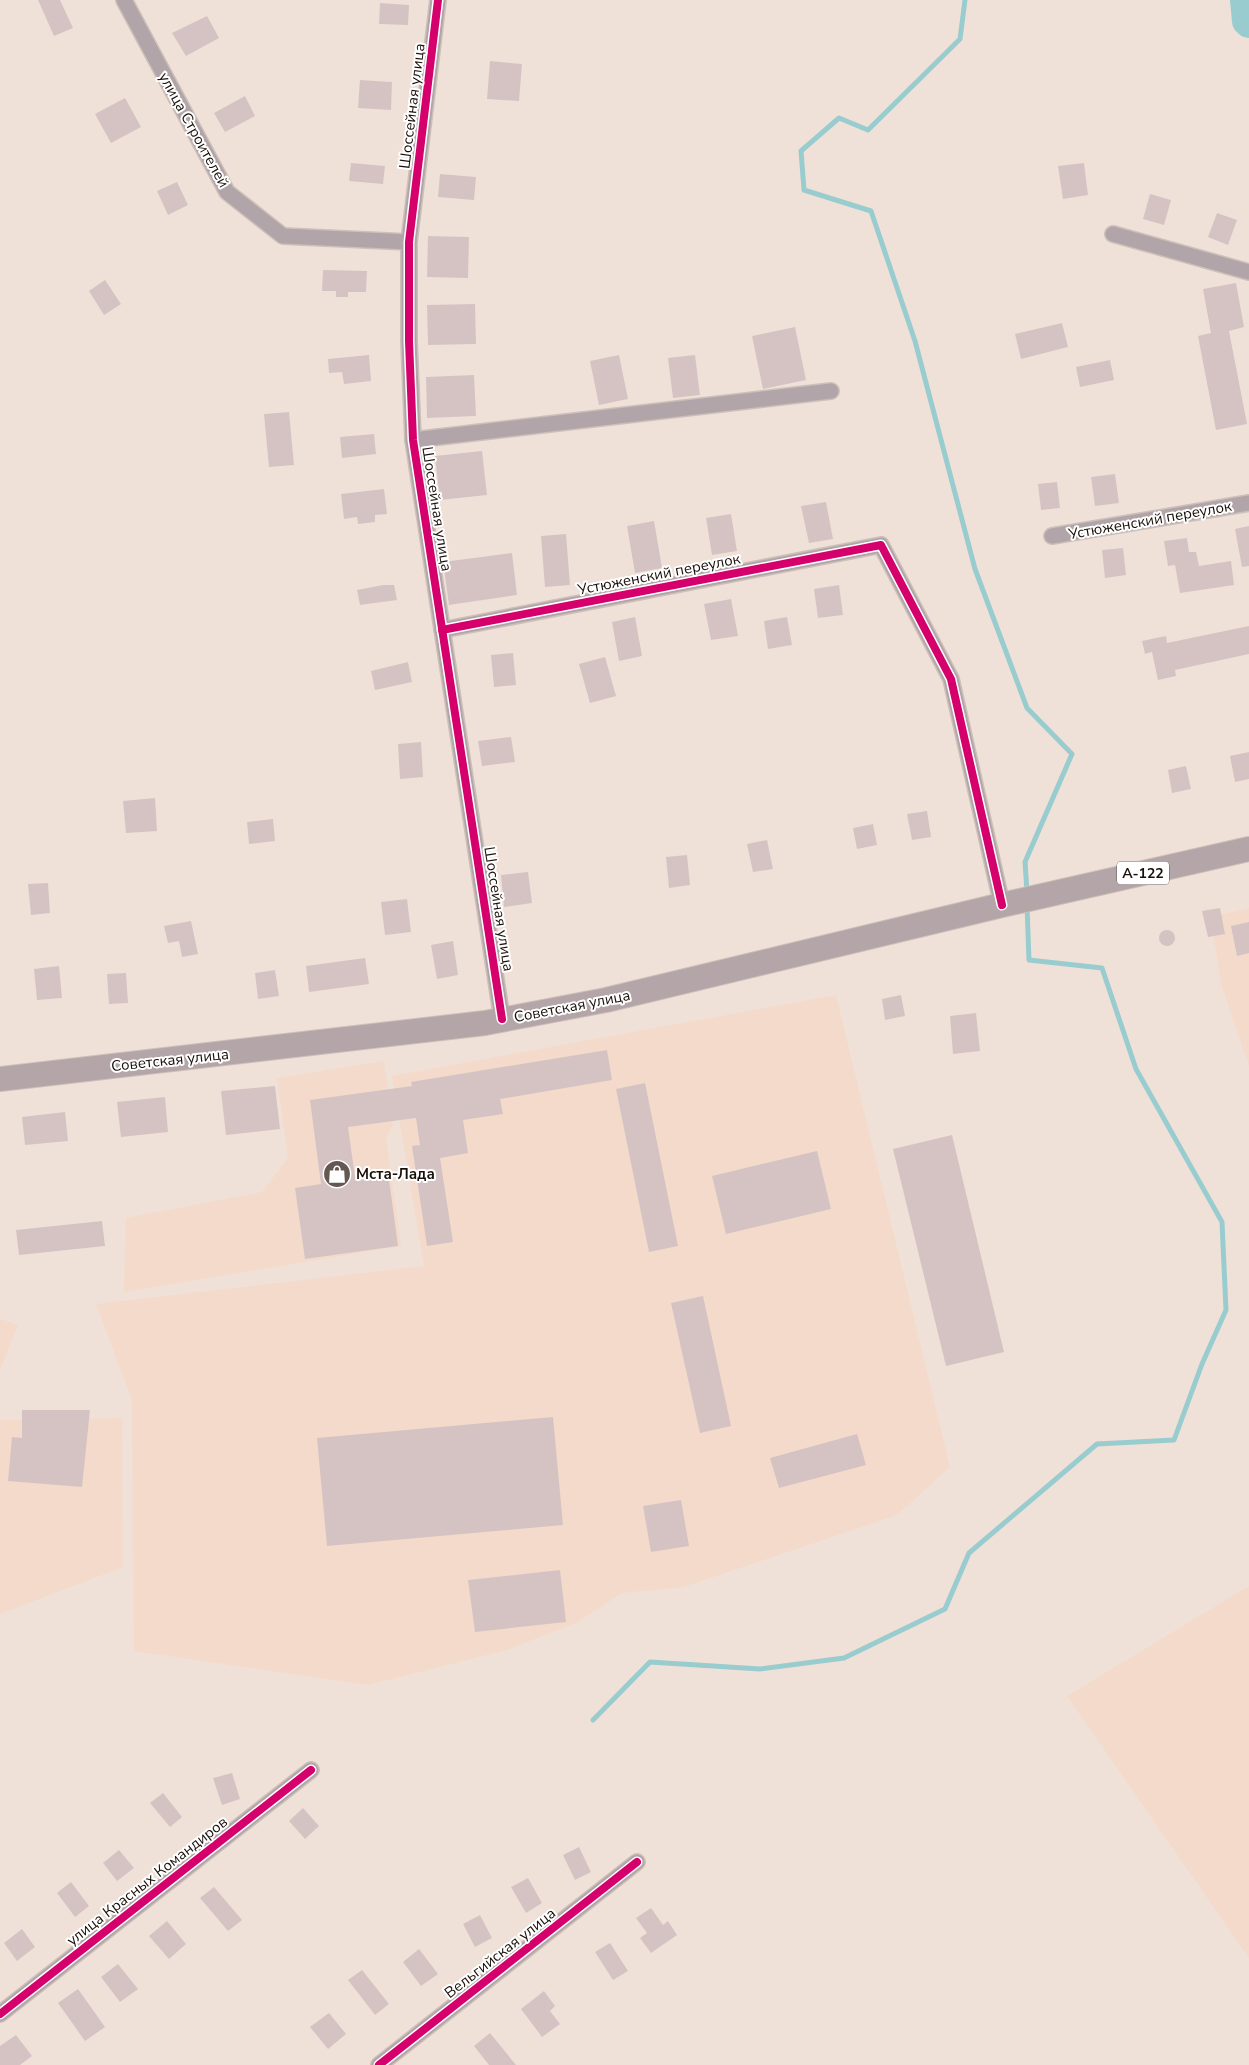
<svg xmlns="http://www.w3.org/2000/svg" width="1249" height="2065" font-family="'Nunito Sans',sans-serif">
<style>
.built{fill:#f4daca}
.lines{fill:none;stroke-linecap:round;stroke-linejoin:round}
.stream{stroke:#99cccf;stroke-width:5}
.river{stroke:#99cccf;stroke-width:30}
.building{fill:#d5c3c3}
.street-casing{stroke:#ccc0b9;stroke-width:18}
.primary-casing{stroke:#ccc0b9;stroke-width:26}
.street{stroke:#b1a5aa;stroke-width:15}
.primary{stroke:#b4a5a9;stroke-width:24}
.cycleway-casing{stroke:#fff;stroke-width:11}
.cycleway{stroke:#d6006c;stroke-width:8}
.labels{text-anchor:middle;stroke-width:4;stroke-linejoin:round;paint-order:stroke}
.shield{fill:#fff;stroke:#5e5753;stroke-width:1}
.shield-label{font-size:14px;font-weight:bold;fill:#190f09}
.street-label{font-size:15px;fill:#190f09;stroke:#fff}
.poi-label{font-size:15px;font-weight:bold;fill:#190f09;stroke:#fff;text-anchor:start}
</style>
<rect width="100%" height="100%" fill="#f0e1d8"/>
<g class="built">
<polygon points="1249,908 1249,1066 1222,987 1210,917"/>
<polygon points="836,995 950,1467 897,1515 684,1587 622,1593 576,1623 507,1650 368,1685 134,1651 132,1400 96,1304 424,1266 392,1076"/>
<polygon points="384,1061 393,1126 386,1137 401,1246 124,1292 126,1218 262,1192 288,1158 277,1078"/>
<polygon points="0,1319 18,1325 0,1371"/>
<polygon points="122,1418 123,1567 0,1614 0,1420"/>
<polygon points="1249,1586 1249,1958 1067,1696"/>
</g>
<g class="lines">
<g class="stream">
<polyline points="965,0 960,39 868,130 839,118 801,151 804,190 871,211 915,341 975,569 1027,708 1072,754 1025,862 1027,892"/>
<polyline points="593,1720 650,1662 760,1669 844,1658 945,1609 969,1553 1097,1444 1174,1440 1202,1364 1226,1310 1222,1222 1136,1069 1102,968 1029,960 1027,906"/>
</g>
<polyline class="river" points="1245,0 1247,21 1249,23"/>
</g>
<g class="building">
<polygon points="38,0 60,0 73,28 54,36"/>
<polygon points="380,3 409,5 408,25 379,24"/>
<polygon points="207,16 219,38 186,56 172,33"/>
<polygon points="490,61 522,64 519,101 487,99"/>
<polygon points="360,80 392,82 391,110 358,108"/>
<polygon points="245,96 255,116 225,132 214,113"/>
<polygon points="125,98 141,127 111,143 95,114"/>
<polygon points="351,163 385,166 383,184 349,181"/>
<polygon points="1084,163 1088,195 1063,199 1058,166"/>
<polygon points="440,174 476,177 474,200 438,197"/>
<polygon points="177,182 188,205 168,215 157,191"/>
<polygon points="1150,194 1171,200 1164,225 1143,219"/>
<polygon points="1217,213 1237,220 1228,245 1208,237"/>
<polygon points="428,236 469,237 468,278 427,277"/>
<polygon points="323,270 367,271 366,292 348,292 348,297 336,297 336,291 322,291"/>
<polygon points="105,280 121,304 104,315 89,291"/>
<polygon points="1236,283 1244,327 1229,331 1247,424 1216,430 1198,336 1211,333 1203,289"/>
<polygon points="475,304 476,344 428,345 427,305"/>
<polygon points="1062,323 1068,347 1021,359 1015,334"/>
<polygon points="795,327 806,380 763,389 752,336"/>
<polygon points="369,355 371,381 344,384 342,372 329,373 328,359"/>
<polygon points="619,355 628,399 599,405 590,361"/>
<polygon points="695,355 700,395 673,398 668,358"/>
<polygon points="1110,360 1114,380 1080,387 1076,367"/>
<polygon points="474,375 476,416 427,418 426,377"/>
<polygon points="289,412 294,465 269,467 264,414"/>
<polygon points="374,434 376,454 342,458 340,437"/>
<polygon points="482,451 487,495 440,500 435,456"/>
<polygon points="1115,474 1119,503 1095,506 1091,477"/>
<polygon points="1057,482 1060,508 1041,510 1038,484"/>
<polygon points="384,489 387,514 375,515 375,522 358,524 357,517 344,519 341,494"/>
<polygon points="826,502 833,539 809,543 801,506"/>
<polygon points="731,514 737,551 712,555 706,518"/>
<polygon points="654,521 662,568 635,573 627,526"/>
<polygon points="1249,526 1249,566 1242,567 1235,529"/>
<polygon points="566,534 570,585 545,587 541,536"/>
<polygon points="1187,538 1189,552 1196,552 1199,566 1231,561 1234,585 1180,593 1175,565 1168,566 1164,541"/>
<polygon points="1123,548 1126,575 1105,578 1102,550"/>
<polygon points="512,553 517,595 449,605 443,562"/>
<polygon points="383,585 394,585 397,600 360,605 357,590"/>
<polygon points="839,585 843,615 818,618 814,589"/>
<polygon points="731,599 738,636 711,640 704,604"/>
<polygon points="635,617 642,656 619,661 612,622"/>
<polygon points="787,617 792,645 768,649 764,621"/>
<polygon points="1249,626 1249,654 1175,670 1176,676 1158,680 1152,652 1145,654 1142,641 1166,636 1167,643"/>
<polygon points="513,653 516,685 494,687 491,655"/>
<polygon points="605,657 616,696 590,703 579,664"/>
<polygon points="408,662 412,682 375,690 371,671"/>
<polygon points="511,737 515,762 482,766 478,741"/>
<polygon points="421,742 423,777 400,779 398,744"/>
<polygon points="1249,752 1249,779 1235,782 1230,756"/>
<polygon points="1186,766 1191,789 1172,793 1168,770"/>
<polygon points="155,798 157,831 126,833 123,801"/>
<polygon points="927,811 931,837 912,840 907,814"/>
<polygon points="273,819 275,841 249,844 247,822"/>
<polygon points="873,824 877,845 857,849 853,828"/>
<polygon points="767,840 773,869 753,872 747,844"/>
<polygon points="687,855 690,885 669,888 666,857"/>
<polygon points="528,872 532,903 504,907 501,875"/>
<polygon points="48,883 50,913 31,915 28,884"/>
<polygon points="407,899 411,932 385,935 381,902"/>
<polygon points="1220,908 1225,934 1208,937 1202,911"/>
<polygon points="191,921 198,954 182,957 179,941 168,943 164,926"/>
<polygon points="1249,922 1249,953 1237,956 1231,926"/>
<circle cx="1167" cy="938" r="8"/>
<polygon points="453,941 458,975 437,979 431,945"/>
<polygon points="365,958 369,984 309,992 306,966"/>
<polygon points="59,966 62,998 37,1000 34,969"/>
<polygon points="275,970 279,996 258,999 255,973"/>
<polygon points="126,973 128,1003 109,1004 107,974"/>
<polygon points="901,995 905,1016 885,1020 882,999"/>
<polygon points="976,1013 980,1051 953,1054 950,1016"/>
<polygon points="607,1050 612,1080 500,1099 503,1114 463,1120 468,1153 440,1158 453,1242 427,1246 412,1146 420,1145 416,1118 348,1127 355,1177 388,1172 398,1246 305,1259 295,1188 321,1184 310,1100 412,1086 411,1082"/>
<polygon points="645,1083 678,1246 649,1252 616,1089"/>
<polygon points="275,1086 280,1129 226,1135 221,1091"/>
<polygon points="165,1097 168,1132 121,1137 117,1102"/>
<polygon points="65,1112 68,1141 25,1145 22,1117"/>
<polygon points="952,1135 1004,1352 946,1366 893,1149"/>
<polygon points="817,1151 831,1209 726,1234 712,1176"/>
<polygon points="102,1221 105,1246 19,1255 16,1230"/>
<polygon points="703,1296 731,1426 700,1433 671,1303"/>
<polygon points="22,1410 90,1410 82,1487 8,1481 12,1437 22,1438"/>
<polygon points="553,1417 563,1525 327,1546 317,1438"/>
<polygon points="857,1434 866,1465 779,1488 770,1458"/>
<polygon points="681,1500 689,1546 651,1552 643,1506"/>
<polygon points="560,1570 566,1622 475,1632 468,1580"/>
<polygon points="232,1773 240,1799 222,1805 213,1778"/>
<polygon points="163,1793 182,1817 170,1827 150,1803"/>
<polygon points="303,1808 319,1826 305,1839 289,1821"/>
<polygon points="579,1847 591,1872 575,1880 563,1855"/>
<polygon points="119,1850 134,1868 117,1881 103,1863"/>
<polygon points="528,1878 542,1903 526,1913 511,1887"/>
<polygon points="71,1882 89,1906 75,1917 57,1893"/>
<polygon points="214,1887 242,1920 228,1931 200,1898"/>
<polygon points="651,1908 663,1925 668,1921 677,1935 651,1953 640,1938 647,1933 636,1918"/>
<polygon points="480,1915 492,1938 475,1947 463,1924"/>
<polygon points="167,1921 186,1944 169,1959 149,1936"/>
<polygon points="22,1929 35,1947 17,1961 4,1943"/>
<polygon points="610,1943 628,1971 613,1980 595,1952"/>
<polygon points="419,1949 438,1974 421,1986 403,1962"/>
<polygon points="118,1964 138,1989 120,2002 101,1977"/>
<polygon points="362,1970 389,2004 375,2015 348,1980"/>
<polygon points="78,1989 105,2027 85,2041 58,2003"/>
<polygon points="544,1991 555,2006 550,2011 560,2024 542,2037 521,2009"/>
<polygon points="329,2013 346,2034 328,2049 310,2027"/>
<polygon points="490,2033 516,2065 489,2065 474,2046"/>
<polygon points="16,2035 32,2056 20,2065 0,2065 0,2046"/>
</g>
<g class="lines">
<g class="street-casing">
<g id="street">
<polyline points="124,0 227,192 283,236 409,242"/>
<polyline points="438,0 409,242 409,341 413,440 502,1019"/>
<polyline points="1113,234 1249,272"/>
<polyline points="413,440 831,391"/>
<polyline points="1052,536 1249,503"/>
<polyline points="442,630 881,545 951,679 1002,905"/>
<polyline points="0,2014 311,1770"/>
<polyline points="379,2065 637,1862"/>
</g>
</g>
<g class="primary-casing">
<polyline id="primary" points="0,1079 485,1023 606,1000 1002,905 1249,849"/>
</g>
<use href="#street" class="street"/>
<use href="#primary" class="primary"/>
<g class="cycleway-casing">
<g id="cycleway">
<polyline points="438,0 409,242 409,341 413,440 502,1019"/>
<polyline points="442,630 881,545 951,679 1002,905"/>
<polyline points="0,2014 311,1770"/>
<polyline points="379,2065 637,1862"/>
</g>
</g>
<use href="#cycleway" class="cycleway"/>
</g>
<defs>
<g id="shop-disc" transform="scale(1.4375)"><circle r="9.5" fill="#645851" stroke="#fff"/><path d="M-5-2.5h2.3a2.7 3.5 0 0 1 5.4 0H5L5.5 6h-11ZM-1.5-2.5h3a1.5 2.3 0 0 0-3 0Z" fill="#fff"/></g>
</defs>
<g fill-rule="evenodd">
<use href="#shop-disc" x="337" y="1174"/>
</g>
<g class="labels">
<rect class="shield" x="1117" y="861.5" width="52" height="23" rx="4"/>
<g class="shield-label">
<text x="1143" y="878">А-122</text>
</g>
<g class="street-label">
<text transform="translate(412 106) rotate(-83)" y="5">Шоссейная улица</text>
<text transform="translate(194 130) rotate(61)" y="5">улица Строителей</text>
<text transform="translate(437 509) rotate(81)" y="5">Шоссейная улица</text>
<text transform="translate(1150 520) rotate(-10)" y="5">Устюженский переулок</text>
<text transform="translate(659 574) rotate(-11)" y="5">Устюженский переулок</text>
<text transform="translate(499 909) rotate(81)" y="5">Шоссейная улица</text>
<text transform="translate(572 1006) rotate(-11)" y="5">Советская улица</text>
<text transform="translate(170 1060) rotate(-6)" y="5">Советская улица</text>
<text transform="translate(147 1881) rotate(-38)" y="5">улица Красных Командиров</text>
<text transform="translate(500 1953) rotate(-38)" y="5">Вельгийская улица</text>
</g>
<g class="poi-label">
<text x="356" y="1179">Мста-Лада</text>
</g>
</g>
</svg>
